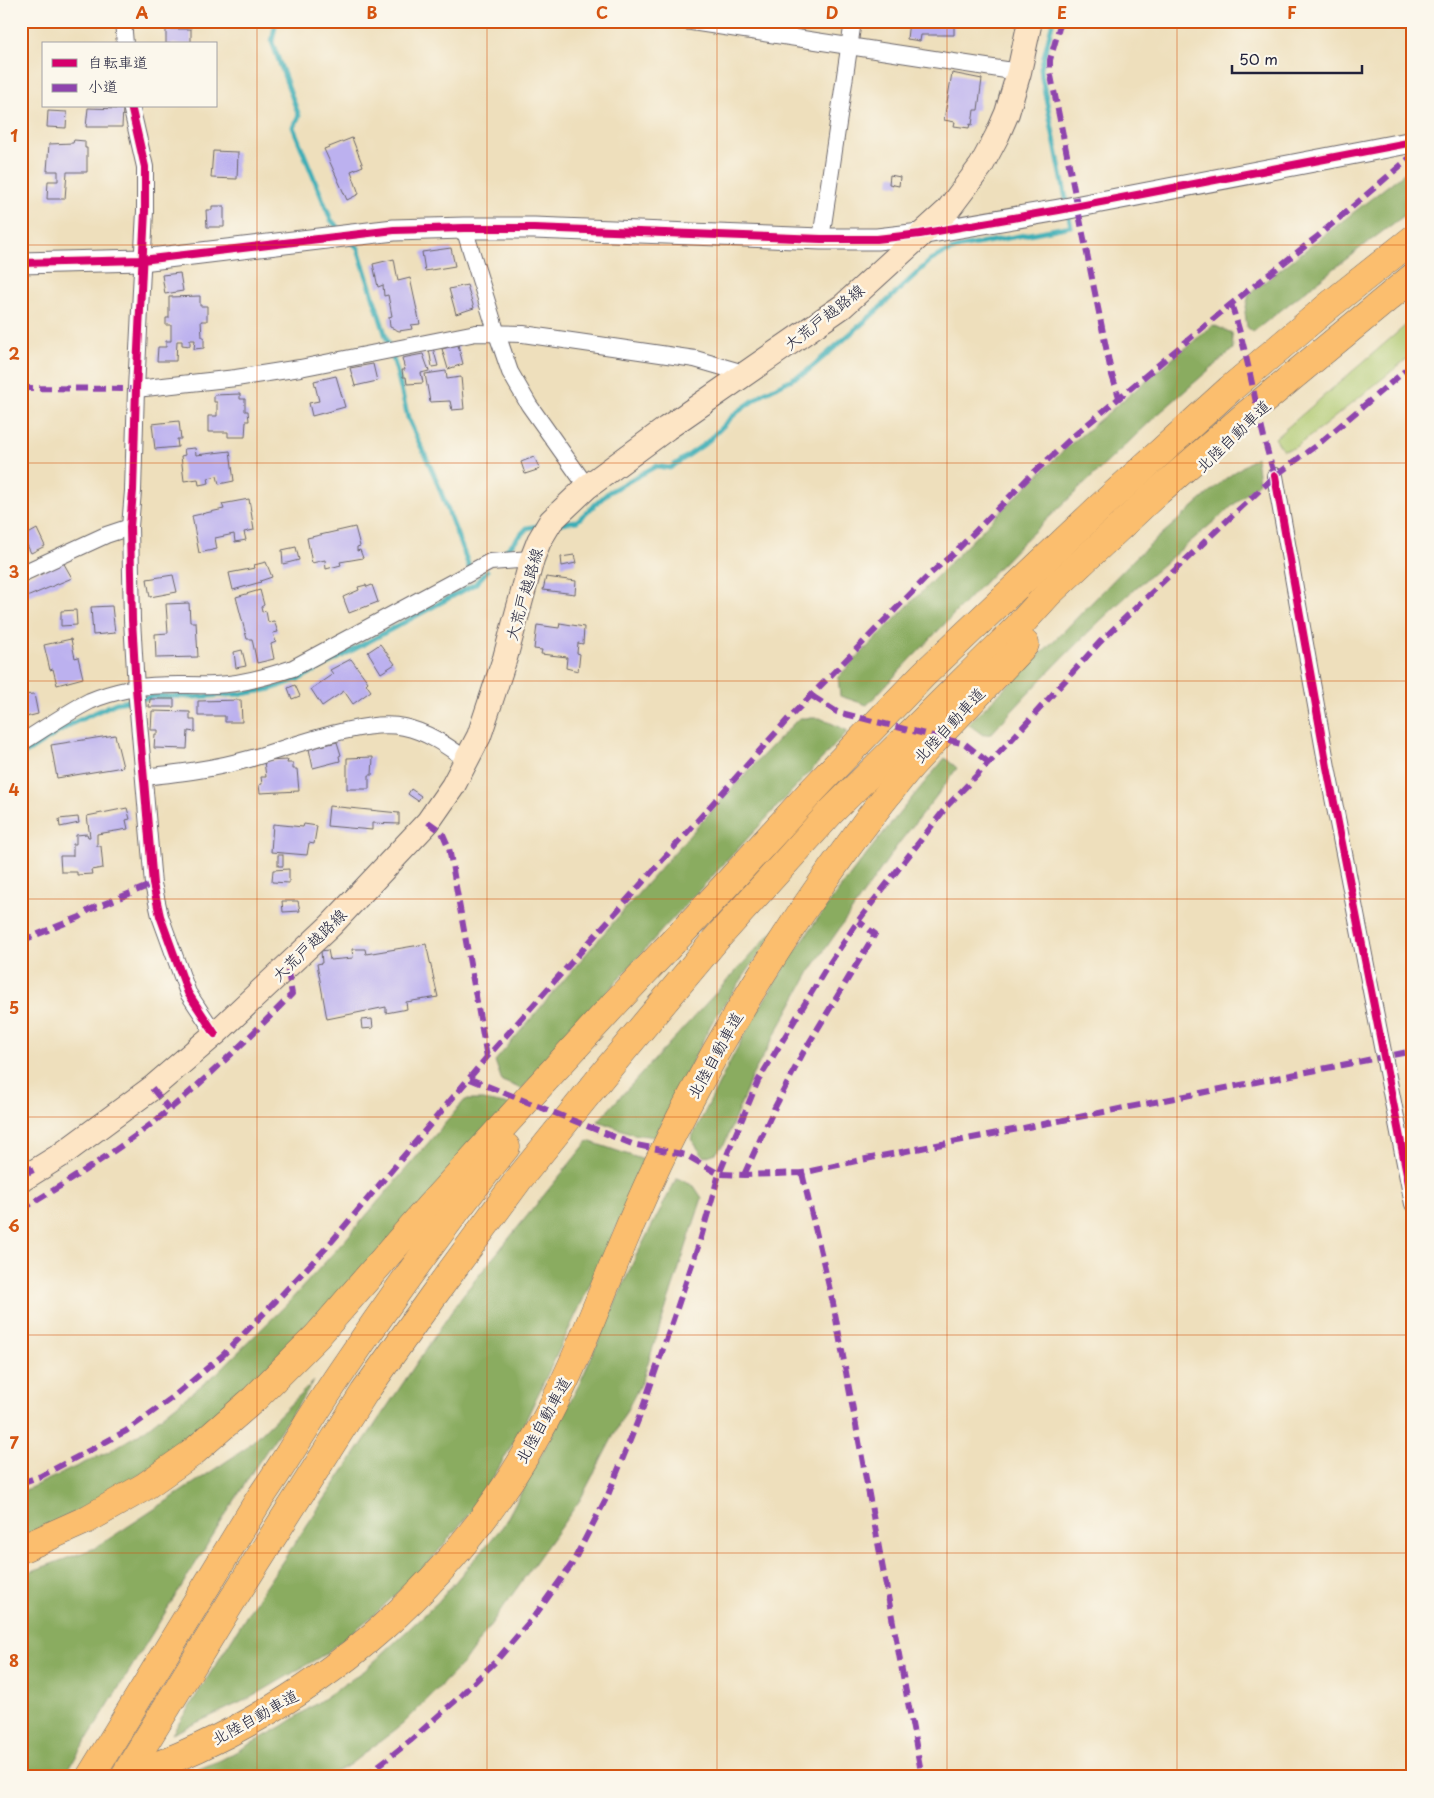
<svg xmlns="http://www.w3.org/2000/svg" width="1434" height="1798" font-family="'Playpen Sans','Klee One',sans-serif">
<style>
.green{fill:#aec86e;stroke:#687554}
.forest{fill:#8aac61;stroke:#56674e}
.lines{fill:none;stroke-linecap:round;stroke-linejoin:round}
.stream{stroke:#3daeb6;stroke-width:5}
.building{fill:#bcb1ef}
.minor-casing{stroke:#696468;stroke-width:18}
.tertiary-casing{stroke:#696468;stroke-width:23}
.secondary-casing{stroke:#696468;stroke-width:26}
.motorway-casing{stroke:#696468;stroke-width:29}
.minor{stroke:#fff;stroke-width:16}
.tertiary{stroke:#fff;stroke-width:21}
.secondary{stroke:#fde5c5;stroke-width:24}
.motorway{stroke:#fbbe6e;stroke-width:28}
.quiet{stroke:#8e44ad;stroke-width:6;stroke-dasharray:12 6;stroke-linecap:butt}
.cycleway-casing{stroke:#fbf7ec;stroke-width:11}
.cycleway{stroke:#d6006c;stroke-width:8}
.grid{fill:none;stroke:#d45411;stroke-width:1;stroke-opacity:0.55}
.labels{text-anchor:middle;stroke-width:5;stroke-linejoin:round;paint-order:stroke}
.street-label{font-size:16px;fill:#22223b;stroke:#fbf7ec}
.neatline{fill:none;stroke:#d45411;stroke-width:2}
.grid-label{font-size:16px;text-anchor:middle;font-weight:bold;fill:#d45411}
</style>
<rect width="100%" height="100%" fill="#fbf7ec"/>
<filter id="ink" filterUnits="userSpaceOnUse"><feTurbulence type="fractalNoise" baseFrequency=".02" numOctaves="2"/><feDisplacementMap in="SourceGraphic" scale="10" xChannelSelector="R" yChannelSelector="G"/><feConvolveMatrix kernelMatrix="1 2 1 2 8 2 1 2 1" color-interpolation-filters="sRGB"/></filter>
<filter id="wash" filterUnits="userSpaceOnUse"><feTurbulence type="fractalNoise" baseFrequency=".0096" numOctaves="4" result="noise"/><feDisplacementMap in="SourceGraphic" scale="20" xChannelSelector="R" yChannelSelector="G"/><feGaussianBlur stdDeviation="1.12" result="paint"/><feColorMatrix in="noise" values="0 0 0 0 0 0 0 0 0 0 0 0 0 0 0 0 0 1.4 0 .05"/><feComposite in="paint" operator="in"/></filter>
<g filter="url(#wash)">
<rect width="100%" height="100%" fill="#eedfbc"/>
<polygon class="green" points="1413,319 1413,354 1320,429 1294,448 1283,450 1275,438"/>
<g class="forest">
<polygon points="1413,166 1413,209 1363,246 1253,332 1247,327 1245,312 1249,294"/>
<polygon points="1213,325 1232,333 1233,349 1155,417 1021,544 867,705 840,696 838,677 989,523 1066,448"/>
<path d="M1256,457l3,25c-39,36 -81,69 -121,104 -52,46 -100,96 -147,148l-8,1 -15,-11 98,-95 71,-73 88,-77z"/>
<path d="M799,718h21l28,13 -186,199 -140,159 -20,-8 -7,-20c99,-116 197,-234 304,-343z"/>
<path d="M945,758l12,10 -22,30 -36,45 -87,125 -60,108 -27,67 -9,10 -12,4 -13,-18c21,-40 40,-82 63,-121 53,-94 122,-177 191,-260z"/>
<polygon points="782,921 711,1024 655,1137 633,1134 598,1121"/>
<polygon points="465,1100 483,1100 510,1105 349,1288 186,1447 85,1508 21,1537 21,1492 108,1452 142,1432 217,1373 287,1304 346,1239"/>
<polygon points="588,1141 647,1161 580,1306 523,1426 479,1502 426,1566 375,1614 325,1654 250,1698 172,1734 259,1596 462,1296"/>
<polygon points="677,1178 694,1186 702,1198 642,1381 580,1500 464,1662 403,1724 349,1765 326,1777 179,1777 221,1760 283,1726 364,1671 438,1602 503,1526 579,1385 636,1256"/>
<polygon points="314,1381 254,1469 66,1773 51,1777 21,1777 21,1575 95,1548 173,1497 245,1449"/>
</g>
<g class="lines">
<g class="stream">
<polyline points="276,21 272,42 299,116 293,127 331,220 341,231"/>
<polyline points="1053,21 1041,68 1042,78 1067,204"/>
<polyline points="350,240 358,248 364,268 396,368 408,418 436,479 470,569"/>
<polyline points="561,523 577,521 609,492 656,466 670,468 706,443 736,413 764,393 806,372 871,316 930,261 942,254 961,247 1071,226 1068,213"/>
<polyline points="500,557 527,528 538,526"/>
<polyline points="21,756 73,723 116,703 157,696 195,697 241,694 271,689 299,679 475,584 487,571"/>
</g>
</g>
<g id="blocks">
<g class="building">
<polygon points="909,21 954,21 954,35 921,35 920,41 907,39"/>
<rect x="166" y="29" width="25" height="15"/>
<polygon points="952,73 982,79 978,110 974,110 972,125 970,124 969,128 954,126 955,122 944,120"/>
<polygon points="88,108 123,109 122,127 86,127"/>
<polygon points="48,111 67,112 66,128 47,127"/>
<polygon points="352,138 363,166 351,171 359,194 347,200 324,149"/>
<polygon points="74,140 85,141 85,148 87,148 87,172 67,172 65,199 47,199 48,181 58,181 58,171 47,171 49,144 73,143"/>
<polygon points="213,151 238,152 237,179 211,178"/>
<polygon points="890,175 900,177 899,186 889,184"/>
<polygon points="212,206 224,206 224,227 207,227 206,210 212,210"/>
<polygon points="451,248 455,266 425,271 422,252"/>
<polygon points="394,259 398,281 410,278 420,324 411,325 412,329 399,331 390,327 389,317 392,316 388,295 384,296 383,285 378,287 373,264"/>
<polygon points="180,273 183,291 165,294 162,275"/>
<polygon points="467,285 474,308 456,314 449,289"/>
<polygon points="200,296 200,306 207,306 207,321 201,321 202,337 204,337 204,348 194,349 195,340 190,340 190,346 182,345 182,341 177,341 176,361 157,361 158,347 166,347 166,341 171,341 171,325 166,325 166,318 169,318 169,297"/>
<polygon points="458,345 463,364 448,369 442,349"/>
<polygon points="433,348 438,366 432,367 429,349"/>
<polygon points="423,354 429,371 421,373 423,383 407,384 406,377 403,377 402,370 405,370 402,358"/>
<polygon points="373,364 377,381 355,386 350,368"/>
<polygon points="446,371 447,379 461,377 464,409 452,410 450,401 430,402 425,374"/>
<polygon points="336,376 345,407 312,416 309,403 319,401 314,381"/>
<polygon points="240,394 240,399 245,399 245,411 248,411 249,421 246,421 245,437 228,437 228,432 208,432 208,416 217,416 217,402 214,402 214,395"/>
<polygon points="179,421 181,439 177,439 178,447 155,449 152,424"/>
<polygon points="195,448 196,455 230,451 234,481 219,484 217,476 208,478 209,483 199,485 198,479 184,481 181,456 185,455 184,449"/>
<polygon points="534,457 540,469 525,474 521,462"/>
<polygon points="249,499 254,530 244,532 246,540 235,542 234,534 215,538 217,549 199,553 192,516 224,509 222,504"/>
<polygon points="355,527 360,546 357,547 357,551 360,550 363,558 340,562 341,565 326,569 325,560 312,563 307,538"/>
<polygon points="37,529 45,546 31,553 23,537"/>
<polygon points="296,547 299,560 283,564 282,550"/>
<polygon points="574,555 576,563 562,566 561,557"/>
<polygon points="63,562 72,578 22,599 21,579"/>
<polygon points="266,562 272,577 260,581 261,582 233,590 229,573 255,568 254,565"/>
<polygon points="173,575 177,592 150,597 147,579"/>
<polygon points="546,577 576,581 575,594 543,590"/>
<polygon points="366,585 367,587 372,585 378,602 349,613 343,597 359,590 358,587"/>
<polygon points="260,590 264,605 261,607 262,612 266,611 268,622 274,621 278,632 273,633 276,642 271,644 274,659 257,663 252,639 247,639 236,597"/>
<polygon points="189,603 190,622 196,622 198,657 156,658 155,634 168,633 166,604"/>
<polygon points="112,606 115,633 93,635 91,607"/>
<polygon points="76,610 77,625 61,626 61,611"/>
<polygon points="560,623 584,627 583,644 578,643 577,653 580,654 578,671 566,668 567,657 541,654 542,650 534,649 537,625 559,628"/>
<polygon points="71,639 75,658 78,657 83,678 57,685 53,669 50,670 44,645"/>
<polygon points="380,644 395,664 381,673 368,652"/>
<polygon points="242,650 246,666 236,668 234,652"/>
<polygon points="351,659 368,682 366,684 371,691 353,704 344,691 322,706 311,689 333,674 330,670"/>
<polygon points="295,685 300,696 292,699 288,688"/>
<polygon points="34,694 38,714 22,718 21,695"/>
<polygon points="150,699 174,699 174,707 149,707"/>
<polygon points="241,700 242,722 225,722 225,716 198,716 198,701"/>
<polygon points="152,711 190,712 190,720 195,720 195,732 188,731 187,749 154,748 155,734 158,734 158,730 151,730"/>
<polygon points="115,735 123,767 57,778 51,745"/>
<polygon points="337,742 341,755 339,756 340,761 313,768 309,749"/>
<polygon points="373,757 372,775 369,775 369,789 347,789 347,758"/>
<polygon points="288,760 287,763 293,763 293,769 297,769 299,791 260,793 259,785 262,784 261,777 266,777 264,761"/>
<polygon points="411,789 421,796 418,801 408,794"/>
<polygon points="329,806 399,813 399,824 372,823 372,830 327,826"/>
<polygon points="127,808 130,819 126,820 128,829 97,834 97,846 101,846 103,868 91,870 92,874 77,875 77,872 61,872 60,856 73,856 73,844 76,844 76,835 87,834 88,837 90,837 87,816"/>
<polygon points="78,817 79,823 60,827 59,819"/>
<polygon points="273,824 303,827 304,824 317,826 314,844 309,843 307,855 271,852"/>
<rect x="278" y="855" width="5" height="11"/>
<polygon points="289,869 289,883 272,882 273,870"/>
<polygon points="282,901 298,901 300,911 283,912"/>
<polygon points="426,944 438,997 406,1002 407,1009 386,1013 386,1007 327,1019 317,964 322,963 321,951 328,950 330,960 353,958 352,949 365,949 366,954"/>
<polygon points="372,1019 373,1028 362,1029 361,1020"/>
</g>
</g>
</g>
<g filter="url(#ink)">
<use href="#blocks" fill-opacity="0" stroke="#696468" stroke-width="1"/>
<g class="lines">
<g class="minor-casing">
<g id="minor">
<polyline points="123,21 125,44"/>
<polyline points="685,21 1019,72"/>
<polyline points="131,106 145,167 145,211 136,389 133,491 130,527 132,620 136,688 153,884 160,916 188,993 215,1034"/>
<polyline points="464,228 497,334 510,372 529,405 587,487"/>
<polyline points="821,239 853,21"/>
<polyline points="136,389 236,378 300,368 476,333 523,334 695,359 747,374"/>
<polyline points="1275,476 1327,767 1413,1204"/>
<polyline points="21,574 106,535 130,527"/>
<path d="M21,743c23,-14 45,-30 69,-42 13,-6 30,-10 44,-13 27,-5 54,-2 81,-3 27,-1 52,-8 78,-17l197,-106 42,-3"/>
<path d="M144,777c35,-4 70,-8 105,-18 40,-11 114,-41 155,-32 24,5 43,19 63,33"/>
</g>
</g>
<g class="tertiary-casing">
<polyline id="tertiary" points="21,263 142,260 394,230 464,228 534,228 821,239 877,239 920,234 1059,210 1413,142"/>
</g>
<g class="secondary-casing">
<polyline id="secondary" points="21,1180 61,1155 152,1088 215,1034 331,925 428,822 453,786 479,736 505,658 532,559 539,541 551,521 587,487 667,428 843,306 947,211 981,166 997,136 1007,113 1019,72 1030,21"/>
</g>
<g class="motorway-casing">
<g id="motorway">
<polyline points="21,1549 86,1520 144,1487 191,1454 254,1399 317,1336 429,1207 618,1000 705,908 810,793 923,675 1097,510 1230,389 1331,304 1413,239"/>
<path d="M90,1777l170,-279c28,-40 52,-83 80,-124 52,-77 108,-155 166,-227"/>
<polyline points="124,1777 233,1599 364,1393 433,1296 519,1179 611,1065 717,938 830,813 1018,627 1048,594 1154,495 1246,415 1413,277"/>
<path d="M126,1777c192,-67 346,-202 434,-386 23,-47 41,-96 61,-144 22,-53 46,-105 73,-155 59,-112 130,-219 209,-317 12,-15 27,-29 40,-44 28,-29 55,-58 82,-87"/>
</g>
</g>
<use href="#minor" class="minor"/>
<use href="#tertiary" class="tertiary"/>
<use href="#secondary" class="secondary"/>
<use href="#motorway" class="motorway"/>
<g class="quiet">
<polyline points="1061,21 1050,60 1050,71 1111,372 1119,397"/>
<path d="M1231,304c20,56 25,116 44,172"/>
<polyline points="21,388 136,389"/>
<polyline points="812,696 837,712 965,744 988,762"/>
<polyline points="428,822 442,832 449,848 487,1057"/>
<polyline points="21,941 80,917 89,910 153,884"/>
<polyline points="470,1079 632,1144 686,1155 719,1174 744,1175 802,1173 861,1160 1413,1051"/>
<polyline points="152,1088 169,1109"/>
<polyline points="21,1150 32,1174"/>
<polyline points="802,1173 833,1303 922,1777"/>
<polyline points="744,1175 774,1109 803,1053 875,934 858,921"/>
<path d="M21,1210c51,-31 103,-63 149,-101 43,-36 83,-75 122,-115l-5,-27"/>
<polyline points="21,1483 41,1476 126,1431 173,1397 223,1355 271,1306 327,1247 487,1057 788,719 929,575 956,551 1030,476 1076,434 1231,304 1318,236 1413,155"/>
<polyline points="364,1777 410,1741 454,1702 496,1661 536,1614 572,1564 608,1495 641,1413 700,1241 719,1174 758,1081 824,972 858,921 948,805 1013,738 1100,642 1219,528 1275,476 1322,441 1413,364"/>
</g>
<g class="cycleway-casing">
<g id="cycleway">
<polyline points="131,106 145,167 145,211 136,389 133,491 130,527 132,620 136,688 153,884 160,916 188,993 215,1034"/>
<polyline points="21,263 142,260 394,230 464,228 534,228 821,239 877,239 920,234 1059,210 1413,142"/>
<polyline points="1275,476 1327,767 1413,1204"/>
</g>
</g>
<use href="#cycleway" class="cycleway"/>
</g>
</g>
<path class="grid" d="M257,21v1756M487,21v1756M717,21v1756M947,21v1756M1177,21v1756M21,245h1392M21,463h1392M21,681h1392M21,899h1392M21,1117h1392M21,1335h1392M21,1553h1392"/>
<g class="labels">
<g class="street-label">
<text transform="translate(824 317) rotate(-38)" y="6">大荒戸越路線</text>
<text transform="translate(1233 436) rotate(-44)" y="6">北陸自動車道</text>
<text transform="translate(524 594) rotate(-74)" y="6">大荒戸越路線</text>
<text transform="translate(949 725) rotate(-47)" y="6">北陸自動車道</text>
<text transform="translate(309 945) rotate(-44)" y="6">大荒戸越路線</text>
<text transform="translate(715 1055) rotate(-61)" y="6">北陸自動車道</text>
<text transform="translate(543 1420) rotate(-61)" y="6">北陸自動車道</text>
<text transform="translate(255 1717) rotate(-29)" y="6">北陸自動車道</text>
</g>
</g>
<rect width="1434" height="1798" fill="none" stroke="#fbf7ec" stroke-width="55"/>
<rect x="42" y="42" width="175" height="65" fill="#fbf7ec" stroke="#a4a2a5"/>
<rect x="52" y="59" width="25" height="8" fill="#d6006c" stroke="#a4a2a5"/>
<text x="88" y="68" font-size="15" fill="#22223b">自転車道</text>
<rect x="52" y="84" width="25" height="8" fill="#8e44ad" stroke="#a4a2a5"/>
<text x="88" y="92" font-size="15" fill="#22223b">小道</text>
<path d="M1232 65v8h130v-8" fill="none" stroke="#22223b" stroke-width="2.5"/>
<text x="1239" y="65" font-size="15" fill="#22223b" stroke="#fbf7ec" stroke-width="4" paint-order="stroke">50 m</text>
<rect x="28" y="28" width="1378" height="1742" class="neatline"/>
<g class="grid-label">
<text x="142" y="19">A</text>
<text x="372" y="19">B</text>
<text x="602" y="19">C</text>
<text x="832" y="19">D</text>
<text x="1062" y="19">E</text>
<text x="1292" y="19">F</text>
<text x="14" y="142">1</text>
<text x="14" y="360">2</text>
<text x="14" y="578">3</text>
<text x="14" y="796">4</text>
<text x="14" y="1014">5</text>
<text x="14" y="1232">6</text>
<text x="14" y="1449">7</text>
<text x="14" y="1667">8</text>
</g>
</svg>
